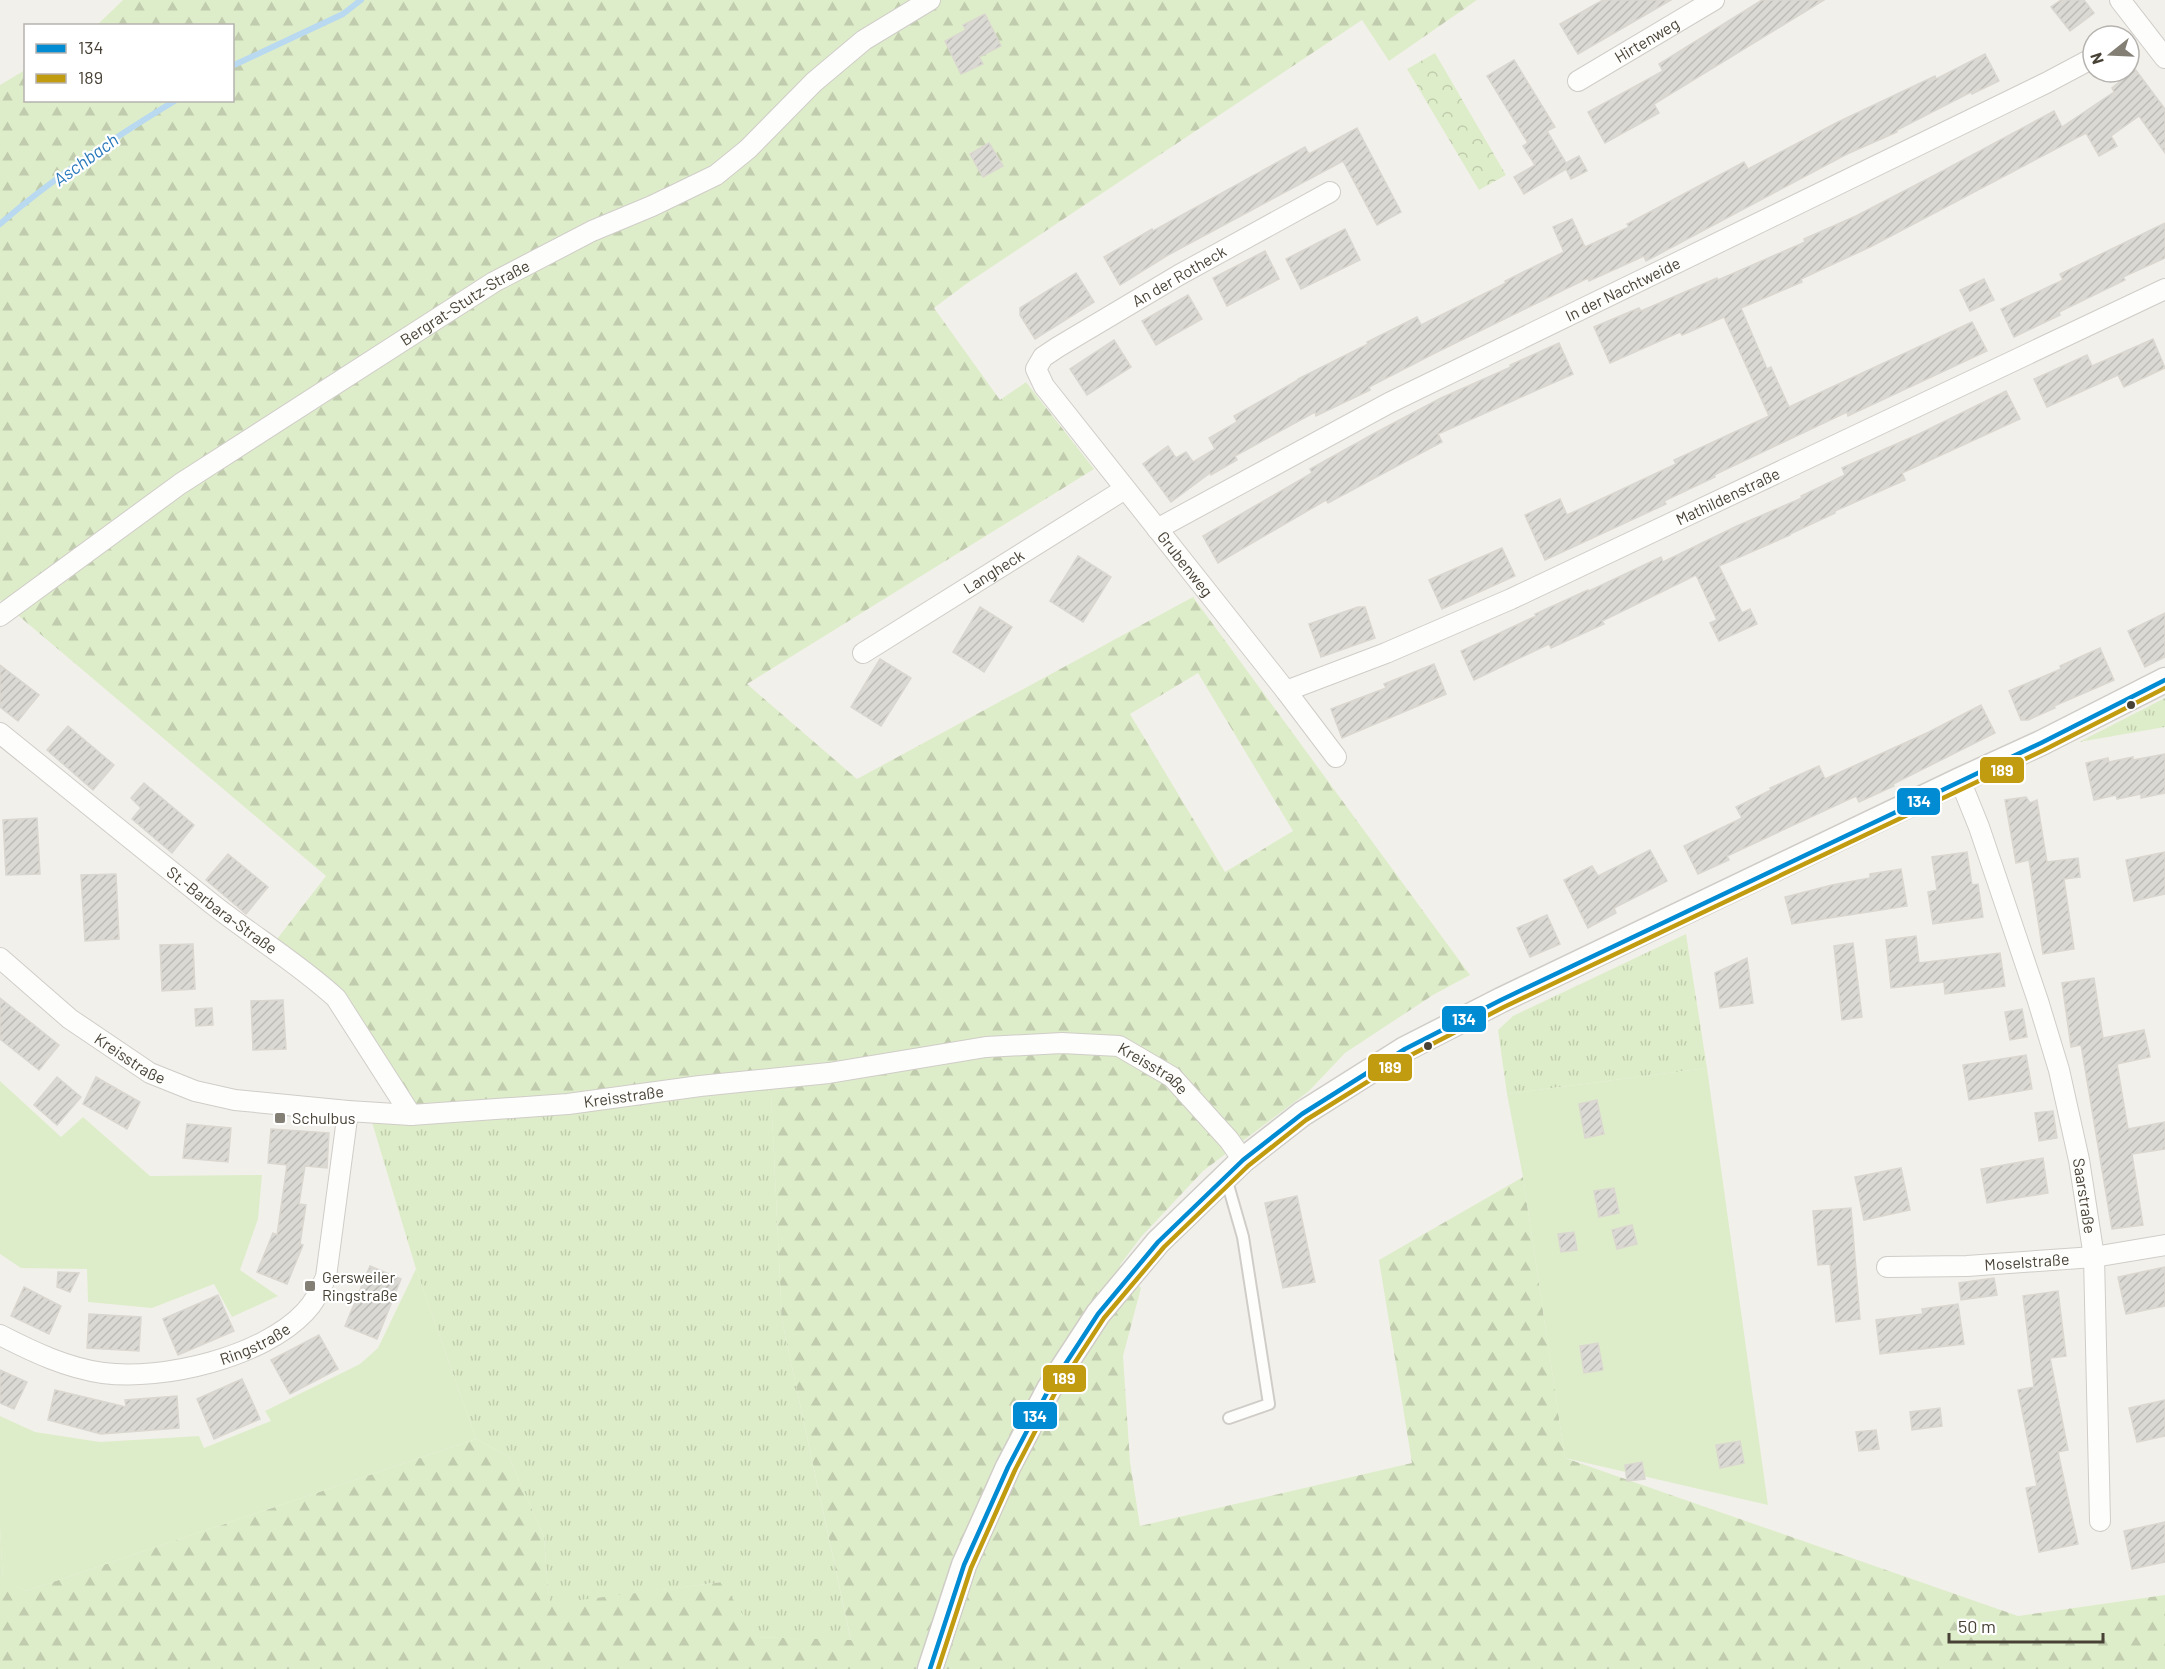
<svg xmlns="http://www.w3.org/2000/svg" width="2165" height="1669" font-family="Barlow,sans-serif">
<style>
.grass{fill:url(#grass-tufts)}
.forest{fill:url(#forest-firs);fill-rule:evenodd}
.park{fill:url(#park-crowns)}
.garden{fill:#deedc9}
.lines{fill:none;stroke-linecap:round;stroke-linejoin:round}
.stream{stroke:#b9d9f1;stroke-width:6}
.building{fill:url(#building-hatch);stroke:#dad7d0;stroke-width:1.5}
.service-casing{stroke:#d0cdc8;stroke-width:14}
.minor-casing{stroke:#d0cdc8;stroke-width:22}
.tertiary-casing{stroke:#d0cdc8;stroke-width:27}
.service{stroke:#fdfdfc;stroke-width:10}
.minor{stroke:#fdfdfc;stroke-width:20}
.tertiary{stroke:#fdfdfc;stroke-width:24}
.bus-1-casing{stroke:#fff;stroke-width:9}
.bus-2-casing{stroke:#fff;stroke-width:9}
.bus-1{stroke:#008bd2;stroke-width:4.5}
.bus-2{stroke:#c29c10;stroke-width:4.5}
.bus-dot{fill:#484236;stroke:#fff;stroke-width:2}
.poi-dot{fill:#847f75;stroke:#fff;stroke-width:2}
.labels{text-anchor:middle;stroke-width:4.5;stroke-linejoin:round;paint-order:stroke}
.street-label{font-size:16px;fill:#484236;stroke:#fff}
.poi-label{font-size:16px;fill:#484236;stroke:#fff;text-anchor:start}
.water-label{font-size:18px;font-style:italic;fill:#2978ba;stroke:#fff}
.line-badge{stroke:#fff;stroke-width:2}
.badge-label{font-size:16px;text-anchor:middle;font-weight:bold;fill:#fff}
</style>
<defs>
<pattern id="grass-tufts" width="24" height="20" patternUnits="userSpaceOnUse" patternTransform="scale(1.5)"><rect width="24" height="20" fill="#deedc9"/><path d="M3 7l-1-3M5 7V3M7 7l1-3M15 17l-1-3M17 17v-4M19 17l1-3" fill="none" stroke="#c0ccad"/></pattern>
<pattern id="forest-firs" width="22" height="20" patternUnits="userSpaceOnUse" patternTransform="scale(1.5)"><rect width="22" height="20" fill="#deedc9"/><path d="M5 1l3.5 6h-7zM16 11l3.5 6h-7z" fill="#c0ccad"/></pattern>
<pattern id="park-crowns" width="20" height="18" patternUnits="userSpaceOnUse" patternTransform="scale(1.5)"><rect width="20" height="18" fill="#deedc9"/><path d="M2 6a3 3 0 1 1 6 0M12 15a3 3 0 1 1 6 0" fill="none" stroke="#c0ccad"/></pattern>
<pattern id="building-hatch" width="6" height="6" patternUnits="userSpaceOnUse" patternTransform="scale(1.5)"><rect width="6" height="6" fill="#dbd9d3"/><path d="M-1 1l2-2M0 6l6-6M5 7l2-2" fill="none" stroke="#bdbbb6"/></pattern>
</defs>
<rect width="100%" height="100%" fill="#f2f0eb"/>
<g class="grass">
<polygon points="2165,698 2165,727 2079,742"/>
<polygon points="1686,934 1707,1068 1507,1094 1498,1030 1513,1016"/>
<polygon points="770,1073 782,1321 851,1641 757,1637 721,1582 549,1605 544,1537 509,1457 476,1439 416,1269 368,1109"/>
</g>
<path class="forest" d="M123,0h1354l-88,61 -27,-41 -396,264 -32,24 66,92 26,-18 68,87 -347,215 110,95 336,-182 277,378 -37,20 -88,58 -36,38 -106,80 -62,66 -21,28 21,23 -18,68 7,106 10,64 272,-63 -33,-203 144,-83 42,281 453,158 147,-21v74h-2165v-142l3,52 23,12 450,-152 33,18 35,80 5,67 173,-22 35,55 94,3 -69,-319 -12,-248 -200,26 -153,10 -73,-112 -15,-19 -52,-39 49,-63 -326,-276v-515l25,-15 1,30h206v-74l-135,-1zM1198,673l95,158 -68,41 -95,-158z"/>
<polygon class="park" points="1435,53 1506,175 1479,190 1407,69"/>
<g class="garden">
<polygon points="1707,1068 1768,1505 1565,1458 1523,1177 1507,1094"/>
<polygon points="0,1081 61,1137 83,1117 150,1176 262,1175 258,1219 240,1270 278,1296 232,1317 214,1284 152,1308 88,1302 87,1269 21,1268 0,1254"/>
<polygon points="416,1269 476,1439 26,1591 3,1580 0,1527 0,1416 35,1432 100,1442 199,1436 204,1448 271,1421 265,1411 360,1364 378,1348"/>
</g>
<g class="lines">
<g class="stream">
<polyline points="232,66 343,14 361,0"/>
<path d="M0,224c54,-47 114,-86 176,-124"/>
</g>
</g>
<g class="building">
<polygon points="1603,0 1671,0 1578,54 1560,24"/>
<polygon points="1762,0 1824,0 1654,104 1659,113 1605,143 1588,112 1663,71 1659,64"/>
<polygon points="2061,0 2084,0 2094,13 2070,31 2051,7"/>
<polygon points="985,14 1001,46 979,57 983,64 961,74 945,41 966,30 963,25"/>
<polygon points="1985,54 1999,81 1972,94 1971,92 1897,130 1897,132 1847,154 1646,261 1644,256 1589,281 1588,278 1435,353 1369,387 1370,390 1316,416 1315,412 1235,456 1237,460 1211,475 1210,473 1171,502 1143,464 1168,446 1176,458 1186,452 1193,462 1215,449 1209,438 1237,422 1234,416 1298,380 1298,379 1368,344 1367,342 1417,317 1421,325 1506,283 1505,281 1564,252 1553,227 1572,219 1585,247 1629,227 1627,224 1744,162 1748,169 1838,122 1935,76 1936,79"/>
<polygon points="1514,60 1555,127 1547,131 1566,163 1579,156 1587,171 1571,179 1566,169 1524,194 1514,177 1535,165 1523,146 1528,143 1487,76"/>
<polygon points="2135,69 2165,109 2165,153 2139,116 2111,136 2117,146 2099,156 2086,133 1870,247 1801,279 1802,282 1741,308 1767,369 1771,367 1789,407 1972,322 1987,351 1848,416 1847,412 1714,475 1715,477 1664,501 1666,504 1545,560 1525,515 1560,499 1567,515 1676,464 1674,460 1769,416 1724,317 1682,335 1680,332 1610,363 1594,327 1639,308 1641,311 1717,278 1718,280 1805,242 1804,239 1856,216 1937,174 2054,111 2062,127 2114,92 2112,88"/>
<polygon points="1357,128 1401,212 1377,225 1343,161 1168,255 1120,285 1104,257 1152,229 1153,231 1305,147 1309,154"/>
<polygon points="989,143 1003,166 983,177 970,154"/>
<polygon points="2165,223 2165,258 2123,277 2125,280 2059,312 2060,315 2014,337 2001,309 2063,280 2060,274"/>
<polygon points="1345,229 1360,260 1301,289 1286,259"/>
<polygon points="1265,251 1279,279 1227,306 1213,278"/>
<polygon points="1076,273 1094,302 1035,339 1020,315 1020,308"/>
<polygon points="1984,279 1994,300 1970,311 1960,290"/>
<polygon points="1188,295 1202,319 1156,345 1142,321"/>
<polygon points="2153,339 2165,368 2124,387 2118,375 2047,407 2034,379 2087,355 2092,366"/>
<polygon points="1114,340 1131,367 1087,395 1070,369"/>
<polygon points="1559,343 1573,374 1438,434 1442,442 1328,503 1326,500 1218,563 1203,536 1312,473 1310,469 1375,433 1441,398 1511,367 1510,365"/>
<polygon points="2006,391 2020,419 1902,473 1905,480 1835,511 1835,513 1790,534 1790,535 1719,566 1742,613 1750,609 1757,624 1719,641 1710,623 1717,620 1696,575 1602,621 1604,624 1551,648 1549,644 1474,680 1461,651 1536,616 1535,614 1588,590 1589,591 1661,557 1663,562 1737,526 1802,498 1801,496 1845,475 1842,468 1919,434"/>
<polygon points="1502,548 1515,576 1442,609 1429,580"/>
<polygon points="1078,556 1111,577 1083,622 1050,601"/>
<polygon points="980,607 1012,627 984,672 953,652"/>
<polygon points="1358,607 1365,607 1375,638 1321,657 1309,624"/>
<polygon points="2165,613 2165,657 2145,667 2128,631"/>
<polygon points="2100,648 2114,680 2054,706 2055,708 2028,720 2021,720 2009,691 2061,669 2060,666"/>
<polygon points="880,659 911,678 881,726 851,707"/>
<polygon points="1434,664 1446,694 1342,738 1331,709 1386,688 1384,684"/>
<polygon points="0,665 39,695 18,721 0,707"/>
<polygon points="1981,705 1995,733 1893,784 1894,786 1859,802 1856,796 1727,856 1729,860 1698,874 1684,846 1742,818 1736,807 1771,790 1770,788 1819,766 1825,779 1929,732"/>
<polygon points="68,726 114,765 93,790 47,750"/>
<polygon points="2165,754 2165,793 2141,798 2141,794 2117,799 2116,795 2094,800 2086,763 2108,758 2109,762 2133,757 2133,760"/>
<polygon points="144,783 194,825 172,853 132,819 141,808 131,798"/>
<polygon points="2026,797 2030,803 2037,800 2047,862 2078,858 2080,877 2064,879 2074,949 2043,954 2029,860 2016,863 2005,800"/>
<polygon points="37,818 40,874 6,875 3,820"/>
<polygon points="1650,850 1667,881 1614,908 1616,913 1588,928 1564,880 1592,866 1598,876"/>
<polygon points="1967,852 1972,885 1978,884 1983,917 1933,924 1928,892 1937,890 1932,857"/>
<polygon points="2165,852 2165,894 2134,901 2126,860"/>
<polygon points="228,854 268,887 246,914 206,880"/>
<polygon points="1901,869 1907,906 1792,924 1785,897 1832,885 1870,878 1870,874"/>
<polygon points="116,874 119,939 85,941 81,875"/>
<polygon points="1547,915 1560,944 1530,957 1517,928"/>
<polygon points="1916,936 1919,963 2000,953 2005,986 1945,994 1944,982 1891,988 1886,940"/>
<polygon points="1853,943 1862,1017 1842,1020 1834,946"/>
<polygon points="193,944 195,989 162,991 160,945"/>
<polygon points="1747,958 1753,1003 1720,1008 1715,973"/>
<polygon points="2094,978 2103,1038 2144,1030 2150,1057 2117,1064 2128,1129 2165,1122 2165,1149 2132,1154 2143,1225 2112,1229 2081,1045 2071,1047 2062,983"/>
<polygon points="0,998 59,1045 39,1070 0,1039"/>
<polygon points="283,1000 286,1049 253,1050 251,1001"/>
<polygon points="212,1008 213,1025 196,1026 195,1009"/>
<polygon points="2022,1009 2027,1037 2010,1040 2005,1012"/>
<polygon points="2026,1055 2032,1089 1969,1100 1963,1065"/>
<polygon points="57,1077 81,1097 57,1125 34,1105"/>
<polygon points="96,1077 140,1102 127,1129 83,1104"/>
<polygon points="1597,1100 1604,1134 1585,1138 1579,1104"/>
<polygon points="2053,1111 2057,1138 2039,1141 2035,1113"/>
<polygon points="187,1124 231,1128 228,1162 183,1158"/>
<polygon points="271,1129 329,1133 327,1168 305,1166 299,1204 306,1205 300,1244 303,1245 287,1284 257,1272 273,1233 277,1235 287,1165 268,1163"/>
<polygon points="2043,1158 2048,1193 1987,1203 1981,1169"/>
<polygon points="1901,1168 1910,1210 1864,1220 1855,1177"/>
<polygon points="1614,1188 1619,1213 1599,1217 1594,1191"/>
<polygon points="1297,1196 1315,1282 1283,1288 1265,1203"/>
<polygon points="1851,1208 1860,1319 1836,1322 1830,1264 1818,1265 1813,1211"/>
<polygon points="1632,1225 1637,1244 1617,1249 1612,1230"/>
<polygon points="1574,1232 1577,1250 1561,1252 1558,1234"/>
<polygon points="370,1266 401,1279 377,1339 345,1326"/>
<polygon points="2165,1267 2165,1306 2126,1314 2118,1277"/>
<polygon points="58,1272 79,1273 70,1292 57,1287"/>
<polygon points="1994,1278 1997,1295 1961,1300 1959,1283"/>
<polygon points="24,1287 61,1306 49,1334 11,1316"/>
<polygon points="2058,1291 2066,1356 2050,1358 2068,1450 2058,1452 2078,1544 2039,1552 2026,1488 2037,1486 2018,1390 2034,1387 2023,1296"/>
<polygon points="218,1295 234,1331 178,1355 163,1319"/>
<polygon points="1958,1304 1964,1344 1880,1354 1876,1320 1923,1314 1922,1309"/>
<polygon points="89,1314 141,1317 139,1351 87,1348"/>
<polygon points="319,1335 338,1369 290,1394 271,1360"/>
<polygon points="1598,1343 1603,1370 1584,1373 1580,1346"/>
<polygon points="0,1370 27,1382 14,1409 0,1403"/>
<polygon points="242,1379 260,1419 214,1439 197,1399"/>
<polygon points="55,1390 126,1407 125,1400 177,1396 179,1428 101,1434 48,1420"/>
<polygon points="2165,1400 2165,1436 2137,1442 2129,1408"/>
<polygon points="1940,1408 1942,1426 1912,1430 1910,1412"/>
<polygon points="1876,1430 1879,1449 1859,1451 1856,1432"/>
<polygon points="1740,1441 1744,1463 1720,1468 1716,1445"/>
<polygon points="1642,1462 1645,1479 1627,1481 1625,1465"/>
<polygon points="2165,1522 2165,1562 2132,1569 2124,1531"/>
</g>
<g class="lines">
<g class="service-casing">
<polyline id="service" points="1226,1178 1243,1237 1269,1404 1229,1418"/>
</g>
<g class="minor-casing">
<g id="minor">
<polyline points="2120,0 2165,58"/>
<path id="s1" d="M1578,81l136,-81"/>
<path id="s2" d="M1330,192l-151,83 -121,72 -15,10 -7,12 8,17 242,305 50,66"/>
<path id="s3" d="M1157,529l232,-126 657,-320 47,-25"/>
<path id="s4" d="M0,616l180,-132 314,-202 98,-51 60,-25 64,-31 32,-26 66,-67 50,-42 66,-40"/>
<path id="s5" d="M863,653l262,-164"/>
<path id="s6" d="M1286,691l100,-38 125,-54 654,-310"/>
<path id="s7" d="M0,733c72,58 144,117 216,174 40,31 83,57 120,91l75,117"/>
<path id="s8" d="M1960,780l19,47 59,174 21,69 20,90 15,97 6,264"/>
<path id="s9" d="M0,958l70,61 80,54 45,18 40,9 113,11 63,4 157,-11 132,-18 129,-13 157,-26 76,-4 57,3 53,31 57,63 14,20"/>
<path id="s10" d="M1887,1267l80,-1 127,-9 71,-12"/>
<path id="s11" d="M0,1335c33,17 67,33 103,38 60,8 160,-16 202,-61 10,-10 15,-22 21,-35l22,-166"/>
</g>
</g>
<g class="tertiary-casing">
<polyline id="tertiary" points="930,1669 964,1565 1008,1467 1049,1389 1098,1314 1158,1242 1243,1160 1302,1114 1405,1049 1501,1000 1960,780 2041,743 2165,680"/>
</g>
<use href="#service" class="service"/>
<use href="#minor" class="minor"/>
<use href="#tertiary" class="tertiary"/>
<g class="bus-1-casing">
<polyline id="bus-1" points="930,1669 964,1565 1008,1467 1049,1389 1098,1314 1158,1242 1243,1160 1302,1114 1405,1049 1501,1000 2041,743 2165,680"/>
</g>
<g class="bus-2-casing">
<polyline id="bus-2" points="938,1669 971,1568 1015,1470 1055,1393 1104,1318 1164,1247 1248,1166 1306,1120 1409,1056 1504,1007 2044,750 2165,688"/>
</g>
<use href="#bus-1" class="bus-1"/>
<use href="#bus-2" class="bus-2"/>
</g>
<g class="bus-dot">
<circle cx="2131" cy="705" r="5"/>
<circle cx="1428" cy="1046" r="5"/>
</g>
<g class="poi-dot">
<rect x="274" y="1112" width="12" height="12" rx="3"/>
<rect x="304" y="1280" width="12" height="12" rx="3"/>
</g>
<g class="labels">
<g class="street-label">
<text dy="6" stroke="none"><textPath href="#s1" startOffset="80">Hirtenweg</textPath></text>
<text transform="translate(1179 276) rotate(-30)" y="6">An der Rotheck</text>
<text dy="6" stroke="none"><textPath href="#s3" startOffset="524">In der Nachtweide</textPath></text>
<text dy="6" stroke="none"><textPath href="#s4" startOffset="561">Bergrat-Stutz-Straße</textPath></text>
<text dy="6" stroke="none"><textPath href="#s6" startOffset="483">Mathildenstraße</textPath></text>
<text dy="6" stroke="none"><textPath href="#s2" startOffset="591">Grubenweg</textPath></text>
<text dy="6" stroke="none"><textPath href="#s5" startOffset="154">Langheck</textPath></text>
<text dy="6" stroke="none"><textPath href="#s7" startOffset="284">St.-Barbara-Straße</textPath></text>
<text dy="6" stroke="none"><textPath href="#s9" startOffset="165">Kreisstraße</textPath></text>
<text dy="6" stroke="none"><textPath href="#s9" startOffset="1209">Kreisstraße</textPath></text>
<text dy="6" stroke="none"><textPath href="#s9" startOffset="669">Kreisstraße</textPath></text>
<text dy="6" stroke="none"><textPath href="#s8" startOffset="435">Saarstraße</textPath></text>
<text dy="6" stroke="none"><textPath href="#s10" startOffset="140">Moselstraße</textPath></text>
<text dy="6" stroke="none"><textPath href="#s11" startOffset="267">Ringstraße</textPath></text>
</g>
<g class="poi-label">
<text x="292" y="1124">Schulbus</text>
<text x="322" y="1283">Gersweiler<tspan x="322" dy="18">Ringstraße</tspan></text>
</g>
<g class="water-label">
<text transform="translate(86 160) rotate(-36)" y="6">Aschbach</text>
</g>
</g>
<g class="line-badge">
<rect x="1979" y="756" width="46" height="28" rx="6" fill="#c29c10"/>
<rect x="1896" y="787" width="45" height="29" rx="6" fill="#008bd2"/>
<rect x="1441" y="1005" width="46" height="28" rx="6" fill="#008bd2"/>
<rect x="1367" y="1053" width="46" height="29" rx="6" fill="#c29c10"/>
<rect x="1042" y="1364" width="45" height="29" rx="6" fill="#c29c10"/>
<rect x="1012" y="1401" width="46" height="29" rx="6" fill="#008bd2"/>
</g>
<g class="badge-label">
<text x="2002" y="776">189</text>
<text x="1919" y="807">134</text>
<text x="1464" y="1025">134</text>
<text x="1390" y="1073">189</text>
<text x="1064" y="1384">189</text>
<text x="1035" y="1422">134</text>
</g>
<rect x="24" y="24" width="210" height="78" fill="#ffffff" stroke="#b6b3af" stroke-width="1.5"/>
<rect x="36" y="44" width="30" height="9" fill="#008bd2" stroke="#b6b3af" stroke-width="1.5"/>
<text x="78" y="54" font-size="18" fill="#484236">134</text>
<rect x="36" y="74" width="30" height="9" fill="#c29c10" stroke="#b6b3af" stroke-width="1.5"/>
<text x="78" y="84" font-size="18" fill="#484236">189</text>
<g transform="translate(2111 54) rotate(252)"><circle r="28" fill="#ffffff" stroke="#b6b3af" stroke-width="1.5"/>
<path d="M0-4.5L10 22L0 15L-10 22Z" fill="#847f75"/>
<text y="-9" font-size="16" font-weight="bold" text-anchor="middle" fill="#484236">N</text>
</g>
<path d="M1949 1633v9h154v-9" fill="none" stroke="#484236" stroke-width="3"/>
<text x="1958" y="1633" font-size="18" fill="#484236" stroke="#ffffff" stroke-width="4.5" paint-order="stroke">50 m</text>
</svg>
